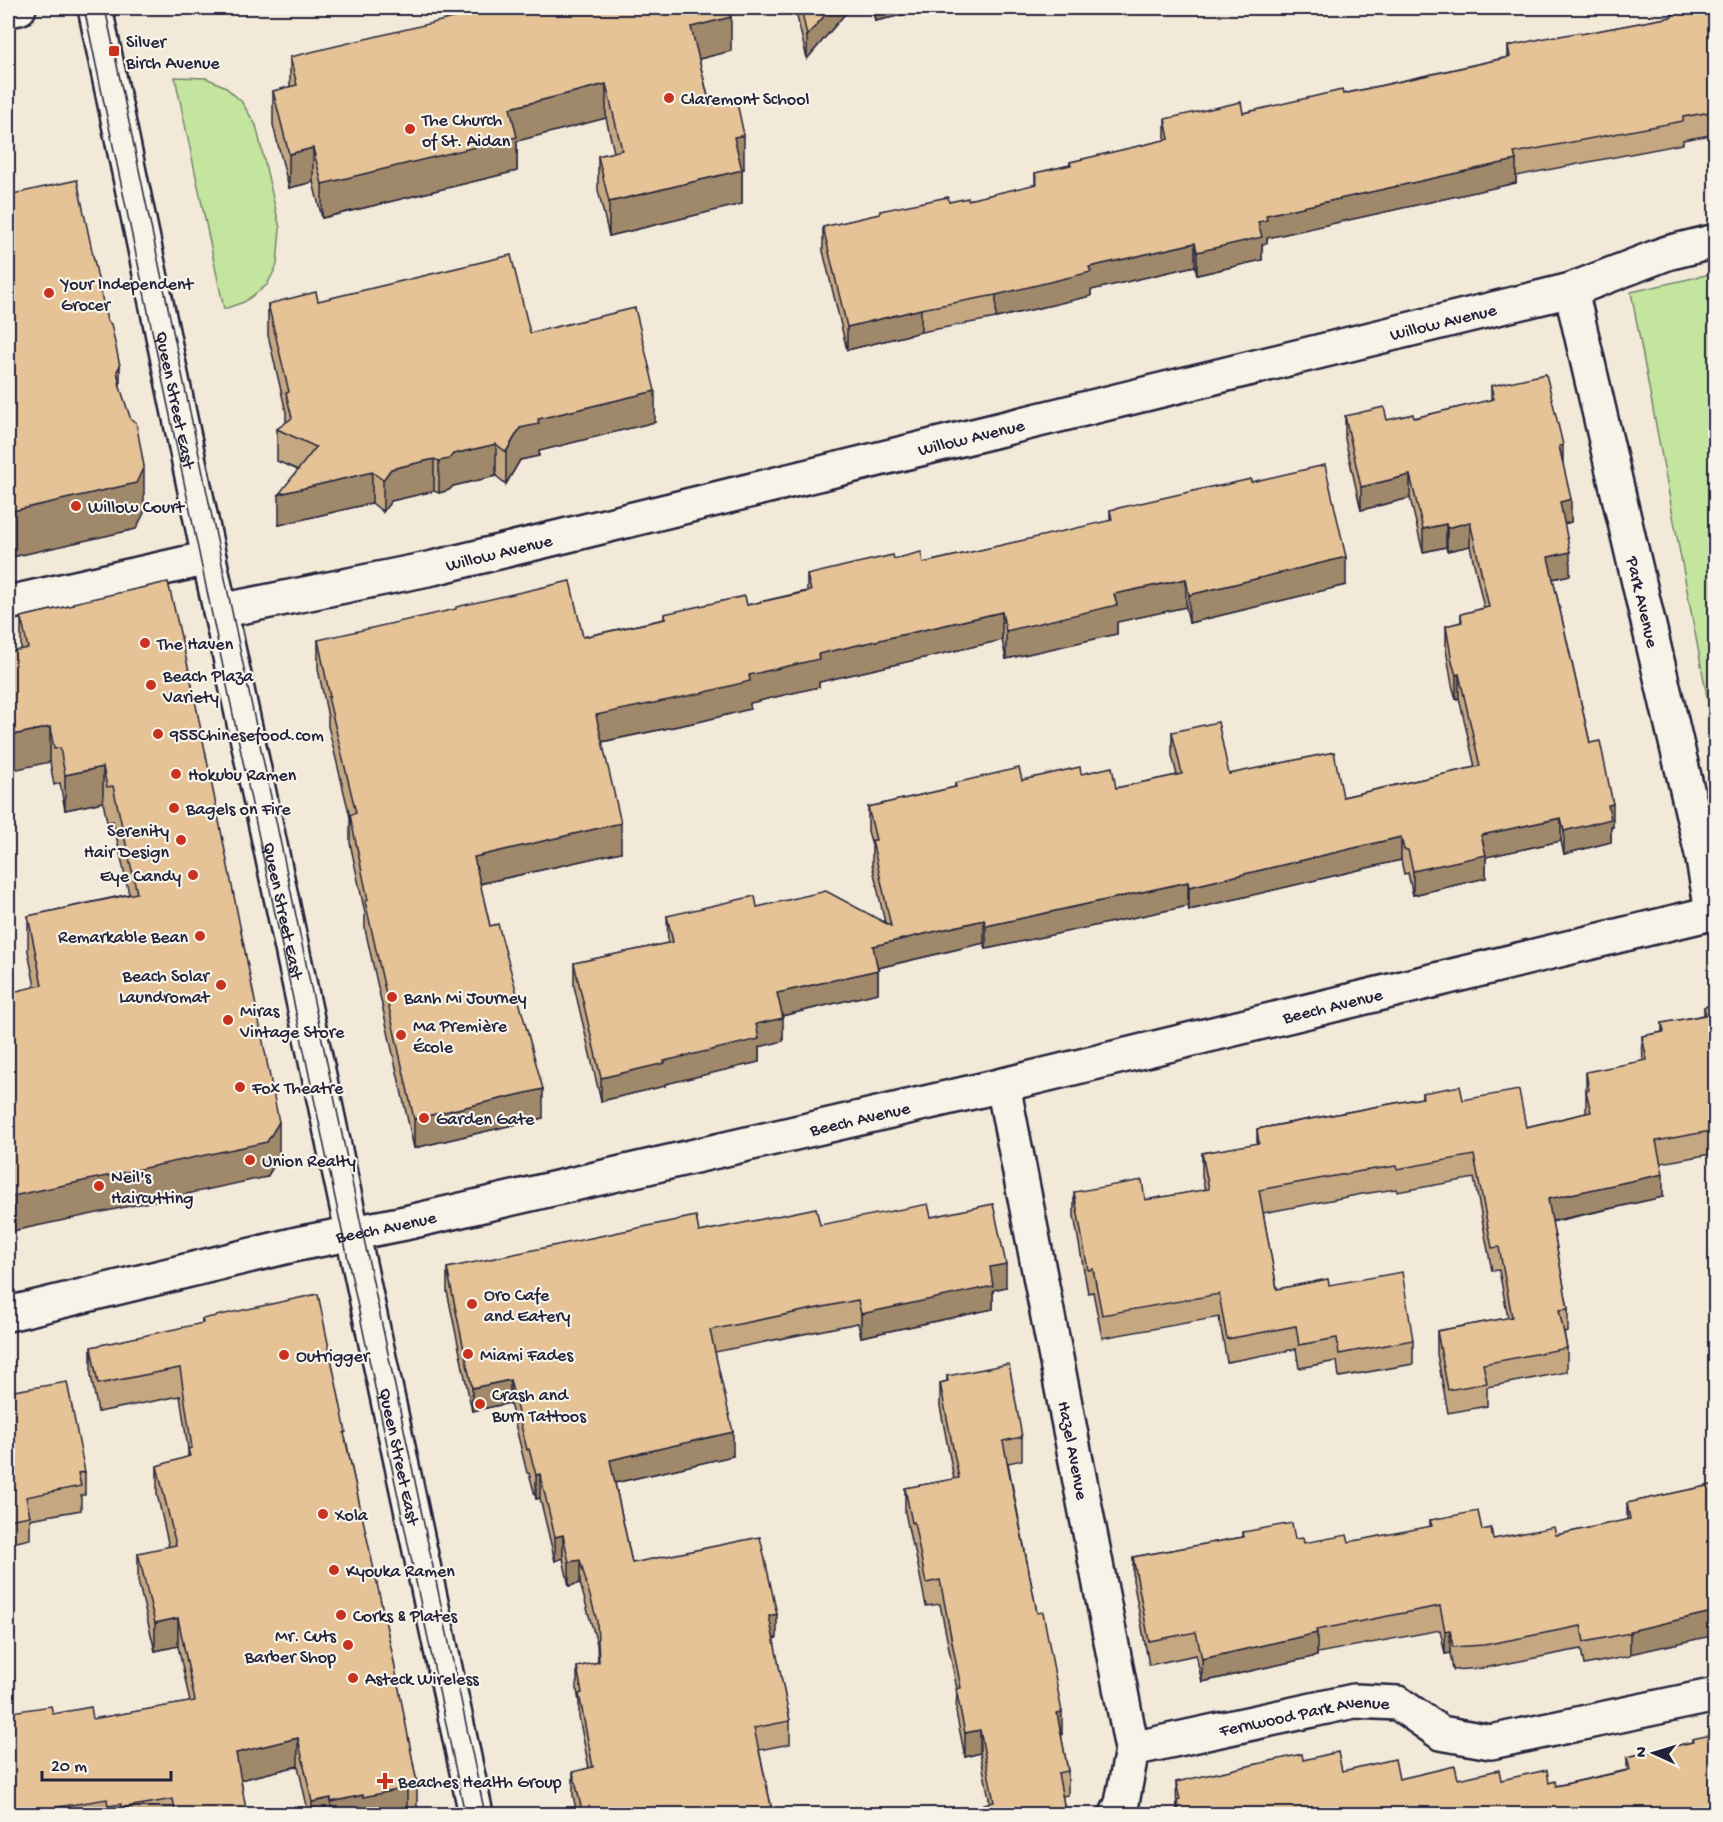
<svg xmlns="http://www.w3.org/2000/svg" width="1723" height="1822" font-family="'Gochi Hand',sans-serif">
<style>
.green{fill:#c4e59e;stroke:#73846c;stroke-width:1.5}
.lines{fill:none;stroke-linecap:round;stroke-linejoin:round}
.street-casing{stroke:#22223b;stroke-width:38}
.secondary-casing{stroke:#22223b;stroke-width:38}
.street{stroke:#f7f3e8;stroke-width:33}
.secondary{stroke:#f7f3e8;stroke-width:33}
.tram{stroke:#22223b;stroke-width:1.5}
.wall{fill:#c5a882;stroke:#22223b;stroke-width:1.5}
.shaded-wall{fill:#a0886a;stroke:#22223b;stroke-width:1.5}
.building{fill:#e5c397;stroke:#22223b;stroke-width:1.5}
.poi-dot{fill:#c8321e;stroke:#f7f3e8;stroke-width:2}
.labels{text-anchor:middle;stroke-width:4.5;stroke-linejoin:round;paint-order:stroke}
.poi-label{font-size:18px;fill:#22223b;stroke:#f7f3e8;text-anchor:start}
.street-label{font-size:18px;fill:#22223b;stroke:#f7f3e8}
</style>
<rect width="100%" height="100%" fill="#f3e9d8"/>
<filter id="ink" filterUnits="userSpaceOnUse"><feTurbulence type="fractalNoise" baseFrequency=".0167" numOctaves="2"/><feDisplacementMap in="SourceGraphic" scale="12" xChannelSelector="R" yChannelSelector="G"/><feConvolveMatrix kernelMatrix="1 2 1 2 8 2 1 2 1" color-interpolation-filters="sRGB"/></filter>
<g filter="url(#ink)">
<g class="green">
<polygon points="175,77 206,78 224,86 241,101 256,125 280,228 277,265 267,285 244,302 224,309"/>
<polygon points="1715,273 1716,273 1715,739 1631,292"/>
</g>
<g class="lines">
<g class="street-casing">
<g id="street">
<polyline points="8,10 19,8"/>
<path id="s1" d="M1571,290l131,564 10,57"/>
<polyline points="8,603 209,558"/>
<path id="s2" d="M220,611l213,-43 1138,-278 96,-37 49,-12"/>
<path id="s3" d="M1003,1085l129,664 -10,54 -5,11"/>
<path id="s4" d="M8,1314l289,-70 108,-21 598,-138 713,-173"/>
<path id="s5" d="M1132,1749l222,-48 44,2 43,30 50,9 225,-47"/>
</g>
</g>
<g class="secondary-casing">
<g id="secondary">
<path id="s6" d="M95,8l114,550 267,1256"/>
</g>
</g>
<use href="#street" class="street"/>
<use href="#secondary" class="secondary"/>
<g class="tram">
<polyline points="84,8 465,1814"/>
<polyline points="105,8 485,1814"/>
</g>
</g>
<g class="wall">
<polygon points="795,8 850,8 807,59"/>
<polygon points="872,8 947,8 929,11 929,9 875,21"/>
<polygon points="1672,8 1716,8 1716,134 1683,140 1683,144 1516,176 1516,183 1267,238 1267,243 1262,244 1262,260 1197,275 1195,266 1091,290 1091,296 996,318 921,332 847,350 823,251 823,227 880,214 880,211 968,200 1035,185 1035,173 1070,165 1070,162 1165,140 1165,119 1243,113 1343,94 1508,57 1508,46 1555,37 1581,34 1671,17"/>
<polygon points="731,51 699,59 710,105 744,169 742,169 742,204 609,236 598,190 598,156 614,152 606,118 517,141 517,171 322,218 313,182 289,188 273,125 273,91 290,87 290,57"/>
<polygon points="318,301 530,333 655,422 539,451 539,456 520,460 506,484 496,476 453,486 449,490 439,493 434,491 391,501 383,512 372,503 279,525 298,470 277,461 277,429 286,423 286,412 268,335 268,304"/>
<polygon points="1491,386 1563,465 1571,522 1564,524 1570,575 1553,579 1590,743 1613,827 1611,827 1611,842 1564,854 1561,841 1486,857 1486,878 1413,895 1408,873 1404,874 1401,860 1189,910 1188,906 986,949 984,943 878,968 878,993 782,1016 783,1041 759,1047 759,1062 665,1084 665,1086 601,1101 574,986 574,963 668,943 667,916 757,907 885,923 872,864 872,845 868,831 868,807 955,787 955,783 1022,780 1081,774 1116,788 1177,775 1172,755 1172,732 1229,774 1343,797 1475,767 1459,698 1456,699 1452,685 1446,649 1446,626 1461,622 1461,614 1484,608 1470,546 1447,551 1446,547 1423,552 1410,498 1361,510 1345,439 1345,416 1387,420 1414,418 1491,400"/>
<polygon points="1251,482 1346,585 1189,623 1186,607 1117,622 1117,634 1006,659 1002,640 819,682 819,687 750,703 750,709 702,721 602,742 621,852 480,884 490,926 543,1118 414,1148 365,929 365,913 350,843 350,817 328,726 328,717 318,669 318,640 583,637 664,619 664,614 747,605 807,591 807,575 894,559 923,563 1110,521 1110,510 1215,487"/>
<polygon points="73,603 279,1157 267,1177 35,987 28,951 28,916 129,894 113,821 107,822 103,802 65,810 60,783 54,785 50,762 21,649 21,617 73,605"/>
<polygon points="1716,1004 1716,1153 1661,1163 1663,1197 1552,1222 1568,1309 1568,1332 1564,1333 1567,1348 1567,1372 1487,1387 1487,1406 1448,1413 1437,1354 1437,1331 1508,1318 1499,1270 1492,1271 1474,1178 1397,1192 1396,1189 1362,1194 1263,1213 1277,1289 1329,1285 1413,1340 1413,1364 1339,1377 1337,1361 1299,1368 1296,1349 1227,1362 1219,1317 1102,1338 1093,1292 1088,1293 1074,1216 1074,1192 1145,1200 1205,1190 1202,1177 1202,1153 1257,1144 1257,1129 1422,1098 1422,1093 1463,1100 1526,1127 1586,1113 1586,1072 1643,1061 1642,1036 1662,1032 1662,1023 1704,1015 1704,1007"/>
<polygon points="931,1217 1006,1287 993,1290 993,1309 861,1337 858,1323 715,1352 733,1456 615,1483 632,1563 777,1638 773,1638 790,1721 790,1744 759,1750 773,1815 577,1815 573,1795 573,1772 589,1768 579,1717 579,1702 577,1690 577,1667 598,1662 597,1644 580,1583 569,1586 563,1558 555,1561 540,1498 536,1499 529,1473 527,1473 510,1403 472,1411 447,1291 447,1268 699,1232 820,1225"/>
<polygon points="202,1319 346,1440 417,1783 417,1811 407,1813 407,1815 309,1815 298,1766 241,1780 246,1815 8,1815 11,1712 53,1714 93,1719 190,1702 178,1646 155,1651 138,1581 138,1553 169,1547 157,1494 157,1466 188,1457 188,1449 180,1396 98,1412 91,1375 91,1347 202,1324"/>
<polygon points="947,1376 1022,1437 1022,1460 1008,1463 1037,1613 1062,1735 1061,1735 1068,1771 1068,1795 1062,1796 1066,1815 984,1815 984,1804 990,1803 980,1753 965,1757 956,1712 957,1689 940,1604 926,1606 914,1546 912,1546 905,1512 905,1488 954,1479 940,1406 940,1383 947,1381"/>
<polygon points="8,1392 85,1472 85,1495 81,1495 81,1510 30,1519 30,1539 8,1544"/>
<polygon points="1716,1484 1630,1654 1630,1656 1584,1665 1581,1649 1484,1668 1453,1670 1450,1653 1445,1654 1440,1630 1317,1653 1317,1656 1202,1682 1196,1655 1149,1665 1133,1580 1133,1557 1243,1537 1243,1532 1295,1539 1304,1543 1349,1542 1430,1527 1430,1520 1482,1530 1493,1539 1556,1535 1627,1520 1627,1503"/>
<polygon points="1692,1739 1716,1815 1177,1815 1176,1782 1303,1760 1342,1771 1399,1779 1501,1780 1549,1783 1556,1786 1627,1770 1627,1757 1692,1742"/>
</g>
<g class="shaded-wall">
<polygon points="831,8 850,8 807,59 807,36"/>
<polygon points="875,8 929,8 929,9 875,21"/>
<polygon points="929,8 947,8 929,11"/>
<polygon points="981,8 1004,8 981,12"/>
<polygon points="731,17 731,51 691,61 691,27"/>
<polygon points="606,84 606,118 517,141 517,171 322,218 322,184 510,108"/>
<polygon points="744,135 744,169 734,171 734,137"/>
<polygon points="313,148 313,182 289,188 289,154"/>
<polygon points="1516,160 1516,183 1267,238 1267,243 1262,244 1262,260 1197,275 1197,252 1258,222 1266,215"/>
<polygon points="742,170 742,204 609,236 609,202"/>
<polygon points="1195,243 1195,266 1091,290 1091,296 996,318 996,295 1089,267"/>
<polygon points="921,309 921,332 847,350 847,327"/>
<polygon points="120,366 120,413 117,371"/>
<polygon points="655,391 655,422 539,451 539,456 520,460 506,484 506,452 520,428 538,419"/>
<polygon points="496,444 496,476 453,486 449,490 439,493 439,461 453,454"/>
<polygon points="1563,445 1563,468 1559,446"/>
<polygon points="434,459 434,491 391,501 383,512 383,480 391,469"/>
<polygon points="144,466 144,513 136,529 8,558 8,512"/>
<polygon points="372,472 372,503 279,525 279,494"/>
<polygon points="1410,475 1410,498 1361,510 1361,487"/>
<polygon points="1571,499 1571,522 1560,525 1560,502"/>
<polygon points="1470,522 1470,546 1447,551 1447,528"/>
<polygon points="1446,524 1446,547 1423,552 1423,529"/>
<polygon points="1570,552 1570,575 1548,580 1548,557"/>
<polygon points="1346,557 1346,585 1189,623 1189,595"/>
<polygon points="1186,579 1186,607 1117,622 1117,634 1006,659 1006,631 1114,594"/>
<polygon points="1002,612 1002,640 819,682 819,687 750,703 750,709 702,721 596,743 596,715 749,675 818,654"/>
<polygon points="1459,674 1459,698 1456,699 1456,675"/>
<polygon points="50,727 50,762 8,771 8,736"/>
<polygon points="103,767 103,802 65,810 65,775"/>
<polygon points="1613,804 1613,827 1611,827 1611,842 1564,854 1564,831 1608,805"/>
<polygon points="1561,818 1561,841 1486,857 1486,878 1413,895 1413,871 1481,835"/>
<polygon points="621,823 621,852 474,885 474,857"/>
<polygon points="1401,837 1401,860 1189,910 1189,887"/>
<polygon points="1188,882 1188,906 986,949 986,926"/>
<polygon points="984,920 984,943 873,969 873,946"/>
<polygon points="878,970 878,993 777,1017 777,993"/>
<polygon points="783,1018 783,1041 759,1047 759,1062 665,1084 665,1086 601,1101 601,1078 664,1061 756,1024"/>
<polygon points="543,1089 543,1118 414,1148 414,1119"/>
<polygon points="279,1122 279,1157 267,1177 8,1232 8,1197"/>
<polygon points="1663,1174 1663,1197 1548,1222 1548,1199"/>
<polygon points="1006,1264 1006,1287 993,1290 993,1309 861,1337 861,1314 990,1267"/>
<polygon points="510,1380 510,1403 472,1411 472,1388"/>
<polygon points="733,1432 733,1456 610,1484 610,1460"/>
<polygon points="540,1474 540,1498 536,1499 536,1475"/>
<polygon points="563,1535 563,1558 555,1561 555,1537"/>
<polygon points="580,1560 580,1583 569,1586 569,1562"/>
<polygon points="1716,1611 1716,1635 1630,1654 1630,1631"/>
<polygon points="777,1614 777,1638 769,1639 769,1616"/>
<polygon points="178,1618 178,1646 155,1651 155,1623"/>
<polygon points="1450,1630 1450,1653 1445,1654 1445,1631"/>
<polygon points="1317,1633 1317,1656 1202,1682 1202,1659"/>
<polygon points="1062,1712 1062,1735 1057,1736 1057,1713"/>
<polygon points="980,1730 980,1753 965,1757 965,1733"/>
<polygon points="298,1738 298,1766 236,1781 236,1753"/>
<polygon points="407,1788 407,1815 331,1815 331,1802 363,1795"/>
<polygon points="331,1798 331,1815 312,1815 312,1802"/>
</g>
<g class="building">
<polygon points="495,8 728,8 731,17 691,27 710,105 736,98 744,135 734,137 742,170 609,202 598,156 622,150 606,84 510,108 517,137 322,184 313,148 289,154 273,91 297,85 290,57"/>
<polygon points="801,8 831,8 807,36"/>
<polygon points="1673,8 1716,8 1716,111 1683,117 1683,121 1514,153 1516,160 1266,215 1267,220 1258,222 1262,237 1197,252 1195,243 1089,267 1091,272 996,295 921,309 847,327 823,227 880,214 880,211 948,197 949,202 968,198 968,200 1037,184 1035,173 1071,165 1070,162 1169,139 1165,119 1241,102 1243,113 1342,90 1343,94 1510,57 1508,46 1555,36 1555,37 1580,32 1581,34 1672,17 1671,15 1674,14"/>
<polygon points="77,180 107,321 111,324 120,366 117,371 120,387 131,420 136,422 144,466 136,483 8,512 8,195"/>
<polygon points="511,255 530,333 635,308 655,391 538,419 539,424 520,428 506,452 496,444 453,454 449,459 439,461 434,459 391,469 383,480 372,472 279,494 316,447 277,429 292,418 286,393 289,392 268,304 316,292 318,301"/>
<polygon points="1546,374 1563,445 1559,446 1571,499 1560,502 1570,552 1548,557 1590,743 1600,741 1613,804 1608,805 1611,819 1564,831 1561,818 1481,835 1486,855 1413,871 1408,850 1404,850 1401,837 1189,887 1188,882 986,926 984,920 873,946 878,970 777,993 783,1018 756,1024 759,1039 664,1061 665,1063 601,1078 574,963 673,942 667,916 755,896 757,907 826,891 891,926 872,840 876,840 868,807 956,787 955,783 1019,768 1022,780 1080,767 1081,774 1112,767 1116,788 1182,774 1172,732 1218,722 1229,774 1334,752 1343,797 1480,766 1459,674 1456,675 1452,662 1446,626 1462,622 1461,614 1489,607 1470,522 1447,528 1446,524 1423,529 1410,475 1361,487 1345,416 1384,407 1387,420 1413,414 1414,418 1494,399 1491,386"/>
<polygon points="1325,465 1346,557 1189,595 1186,579 1114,594 1117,605 1006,631 1002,612 818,654 819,659 749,675 750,681 702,693 596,715 621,823 474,857 490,926 498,924 543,1089 414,1119 365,901 368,900 350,815 356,813 328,697 330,697 318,640 456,609 456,607 570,581 583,637 666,619 664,614 745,596 747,605 811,591 807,575 853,564 893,555 894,559 921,552 923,563 1112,520 1110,510 1215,486 1215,487 1251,479 1251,482"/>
<polygon points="168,582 190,675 279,1122 267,1142 8,1197 8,993 42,985 28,916 137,893 113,786 107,787 103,767 65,775 60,748 54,749 50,727 8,736 8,652 28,648 21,617 74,605 73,603"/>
<polygon points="1716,1004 1716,1130 1656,1141 1663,1174 1548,1199 1568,1309 1559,1310 1567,1348 1483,1364 1487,1383 1448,1390 1437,1331 1512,1317 1499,1247 1492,1248 1474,1155 1397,1169 1396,1166 1362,1171 1259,1190 1277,1289 1328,1279 1329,1285 1402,1272 1413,1340 1339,1354 1337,1338 1299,1345 1296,1326 1227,1339 1219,1294 1102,1315 1093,1269 1088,1270 1074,1192 1142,1180 1145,1200 1209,1189 1202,1153 1259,1143 1257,1129 1423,1098 1422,1093 1460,1086 1463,1100 1519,1090 1526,1127 1591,1112 1586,1091 1589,1090 1586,1072 1647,1060 1642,1036 1664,1032 1662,1023 1706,1015 1704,1007"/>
<polygon points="928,1204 931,1217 993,1204 1006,1264 990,1267 993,1286 861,1314 858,1300 710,1330 733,1432 610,1460 632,1563 760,1537 777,1614 769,1616 790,1721 754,1728 773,1815 583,1815 573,1772 593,1767 579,1694 582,1693 577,1667 599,1662 597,1621 580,1560 569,1562 563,1535 555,1537 540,1474 536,1475 529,1449 527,1450 510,1380 472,1388 447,1268 696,1216 699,1232 816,1208 820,1225"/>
<polygon points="318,1294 346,1432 344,1433 392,1652 417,1783 407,1785 407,1788 363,1797 363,1795 331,1802 331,1798 312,1802 298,1738 236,1753 247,1815 176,1815 173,1799 121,1808 121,1804 108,1806 107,1799 22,1813 22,1815 8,1815 8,1717 12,1716 11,1712 51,1706 53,1714 91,1707 93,1719 195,1701 178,1618 155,1623 138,1553 176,1545 157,1466 190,1456 188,1449 192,1448 180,1368 98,1384 91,1347 203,1323 202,1319"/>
<polygon points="1009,1364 1022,1437 1003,1441 1037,1613 1043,1612 1062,1712 1057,1713 1068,1771 1058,1773 1066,1815 986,1815 984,1804 994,1802 980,1730 965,1733 956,1689 961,1688 940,1580 926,1583 914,1522 912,1523 905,1488 959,1478 940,1383 948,1381 947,1376"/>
<polygon points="67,1382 85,1472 78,1473 81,1486 26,1497 30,1516 8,1520 8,1392"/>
<polygon points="1716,1484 1716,1611 1630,1631 1630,1633 1584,1642 1581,1626 1484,1645 1453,1647 1450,1630 1445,1631 1440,1606 1316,1630 1317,1633 1202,1659 1196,1632 1149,1641 1133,1557 1244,1537 1243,1532 1292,1523 1295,1539 1303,1538 1304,1543 1347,1535 1349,1542 1432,1526 1430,1520 1478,1511 1482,1530 1491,1528 1493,1539 1554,1527 1556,1535 1630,1519 1627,1503"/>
<polygon points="1716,1734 1716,1815 1180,1815 1177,1801 1180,1800 1176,1782 1302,1754 1303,1760 1338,1752 1342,1771 1395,1759 1399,1779 1455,1766 1458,1779 1499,1770 1501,1780 1547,1770 1549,1783 1555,1781 1556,1786 1630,1770 1627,1757 1693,1742 1692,1739"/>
</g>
</g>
<g class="poi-dot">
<rect x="108" y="45" width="12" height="12" rx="3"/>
<circle cx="669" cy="98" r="6"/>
<circle cx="410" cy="129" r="6"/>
<circle cx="49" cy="293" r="6"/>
<circle cx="76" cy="506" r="6"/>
<circle cx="145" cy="643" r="6"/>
<circle cx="151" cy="685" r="6"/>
<circle cx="158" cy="734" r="6"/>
<circle cx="176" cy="774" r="6"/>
<circle cx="174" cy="808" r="6"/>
<circle cx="181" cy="840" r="6"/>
<circle cx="193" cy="875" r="6"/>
<circle cx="200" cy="936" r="6"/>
<circle cx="221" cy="985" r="6"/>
<circle cx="392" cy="997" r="6"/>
<circle cx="228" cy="1020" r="6"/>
<circle cx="401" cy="1035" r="6"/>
<circle cx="240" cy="1087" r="6"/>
<circle cx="424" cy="1118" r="6"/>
<circle cx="250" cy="1160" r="6"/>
<circle cx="99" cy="1186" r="6"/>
<circle cx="472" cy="1304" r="6"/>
<circle cx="468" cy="1354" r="6"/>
<circle cx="284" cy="1355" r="6"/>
<circle cx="480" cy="1404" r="6"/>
<circle cx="323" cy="1514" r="6"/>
<circle cx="334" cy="1570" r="6"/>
<circle cx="341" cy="1615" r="6"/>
<circle cx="348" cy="1645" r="6"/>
<circle cx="353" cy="1678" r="6"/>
<path d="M382 1772h6v6h6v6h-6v6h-6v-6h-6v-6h6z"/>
</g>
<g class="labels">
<g class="poi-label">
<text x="126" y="47">Silver<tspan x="126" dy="21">Birch Avenue</tspan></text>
<text x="681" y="104">Claremont School</text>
<text x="422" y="125">The Church<tspan x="422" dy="21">of St. Aidan</tspan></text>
<text x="61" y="289">Your Independent<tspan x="61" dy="21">Grocer</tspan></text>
<text x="88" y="512">Willow Court</text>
<text x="157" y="649">The Haven</text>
<text x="163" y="681">Beach Plaza<tspan x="163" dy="21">Variety</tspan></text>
<text x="170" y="740">955Chinesefood.com</text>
<text x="188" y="780">Hokubu Ramen</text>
<text x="186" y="814">Bagels on Fire</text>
<text x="169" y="836" text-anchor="end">Serenity<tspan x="169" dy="21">Hair Design</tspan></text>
<text x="181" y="881" text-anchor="end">Eye Candy</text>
<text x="188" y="942" text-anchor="end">Remarkable Bean</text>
<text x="209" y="981" text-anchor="end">Beach Solar<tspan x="209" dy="21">Laundromat</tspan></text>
<text x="404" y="1003">Banh Mi Journey</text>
<text x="240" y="1016">Miras<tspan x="240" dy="21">Vintage Store</tspan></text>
<text x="413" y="1031">Ma Première<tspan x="413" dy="21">École</tspan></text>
<text x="252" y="1093">Fox Theatre</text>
<text x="436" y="1124">Garden Gate</text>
<text x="262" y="1166">Union Realty</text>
<text x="111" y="1182">Neil's<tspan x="111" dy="21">Haircutting</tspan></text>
<text x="484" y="1300">Oro Cafe<tspan x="484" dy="21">and Eatery</tspan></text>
<text x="480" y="1360">Miami Fades</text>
<text x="296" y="1361">Outrigger</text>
<text x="492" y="1400">Crash and<tspan x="492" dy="21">Burn Tattoos</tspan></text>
<text x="335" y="1520">Xola</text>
<text x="346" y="1576">Kyouka Ramen</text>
<text x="353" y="1621">Corks &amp; Plates</text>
<text x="336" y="1641" text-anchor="end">Mr. Cuts<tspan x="336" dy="21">Barber Shop</tspan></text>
<text x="365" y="1684">Asteck Wireless</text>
<text x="398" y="1787">Beaches Health Group</text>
</g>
<g class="street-label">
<text dy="6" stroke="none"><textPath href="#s2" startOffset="1257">Willow Avenue</textPath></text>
<text dy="6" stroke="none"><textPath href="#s6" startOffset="400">Queen Street East</textPath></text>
<text dy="6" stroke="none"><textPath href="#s2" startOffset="771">Willow Avenue</textPath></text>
<text dy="6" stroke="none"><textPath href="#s2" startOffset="285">Willow Avenue</textPath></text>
<text dy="6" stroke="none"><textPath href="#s1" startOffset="320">Park Avenue</textPath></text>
<text dy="6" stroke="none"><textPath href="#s6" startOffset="922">Queen Street East</textPath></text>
<text dy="6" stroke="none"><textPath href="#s4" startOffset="1360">Beech Avenue</textPath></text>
<text dy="6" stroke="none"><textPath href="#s4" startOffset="874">Beech Avenue</textPath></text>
<text dy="6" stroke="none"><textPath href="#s4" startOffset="388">Beech Avenue</textPath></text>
<text dy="6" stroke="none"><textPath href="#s3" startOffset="372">Hazel Avenue</textPath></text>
<text dy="6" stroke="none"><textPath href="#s6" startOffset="1480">Queen Street East</textPath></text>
<text dy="6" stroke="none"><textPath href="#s5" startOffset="176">Fernwood Park Avenue</textPath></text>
</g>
</g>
<rect width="1723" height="1822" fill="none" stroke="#f7f3e8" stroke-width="30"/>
<rect x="15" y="15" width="1693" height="1792" fill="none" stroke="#22223b" stroke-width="2" filter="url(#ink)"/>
<g transform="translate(1654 1753) rotate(274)" stroke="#f7f3e8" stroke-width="4.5" paint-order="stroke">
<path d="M0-4.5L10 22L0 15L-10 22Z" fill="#22223b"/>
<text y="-9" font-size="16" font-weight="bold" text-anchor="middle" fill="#22223b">N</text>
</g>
<path d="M42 1771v9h129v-9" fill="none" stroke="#22223b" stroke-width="3"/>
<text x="51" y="1771" font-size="18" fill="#22223b" stroke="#f7f3e8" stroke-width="4.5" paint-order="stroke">20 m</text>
</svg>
